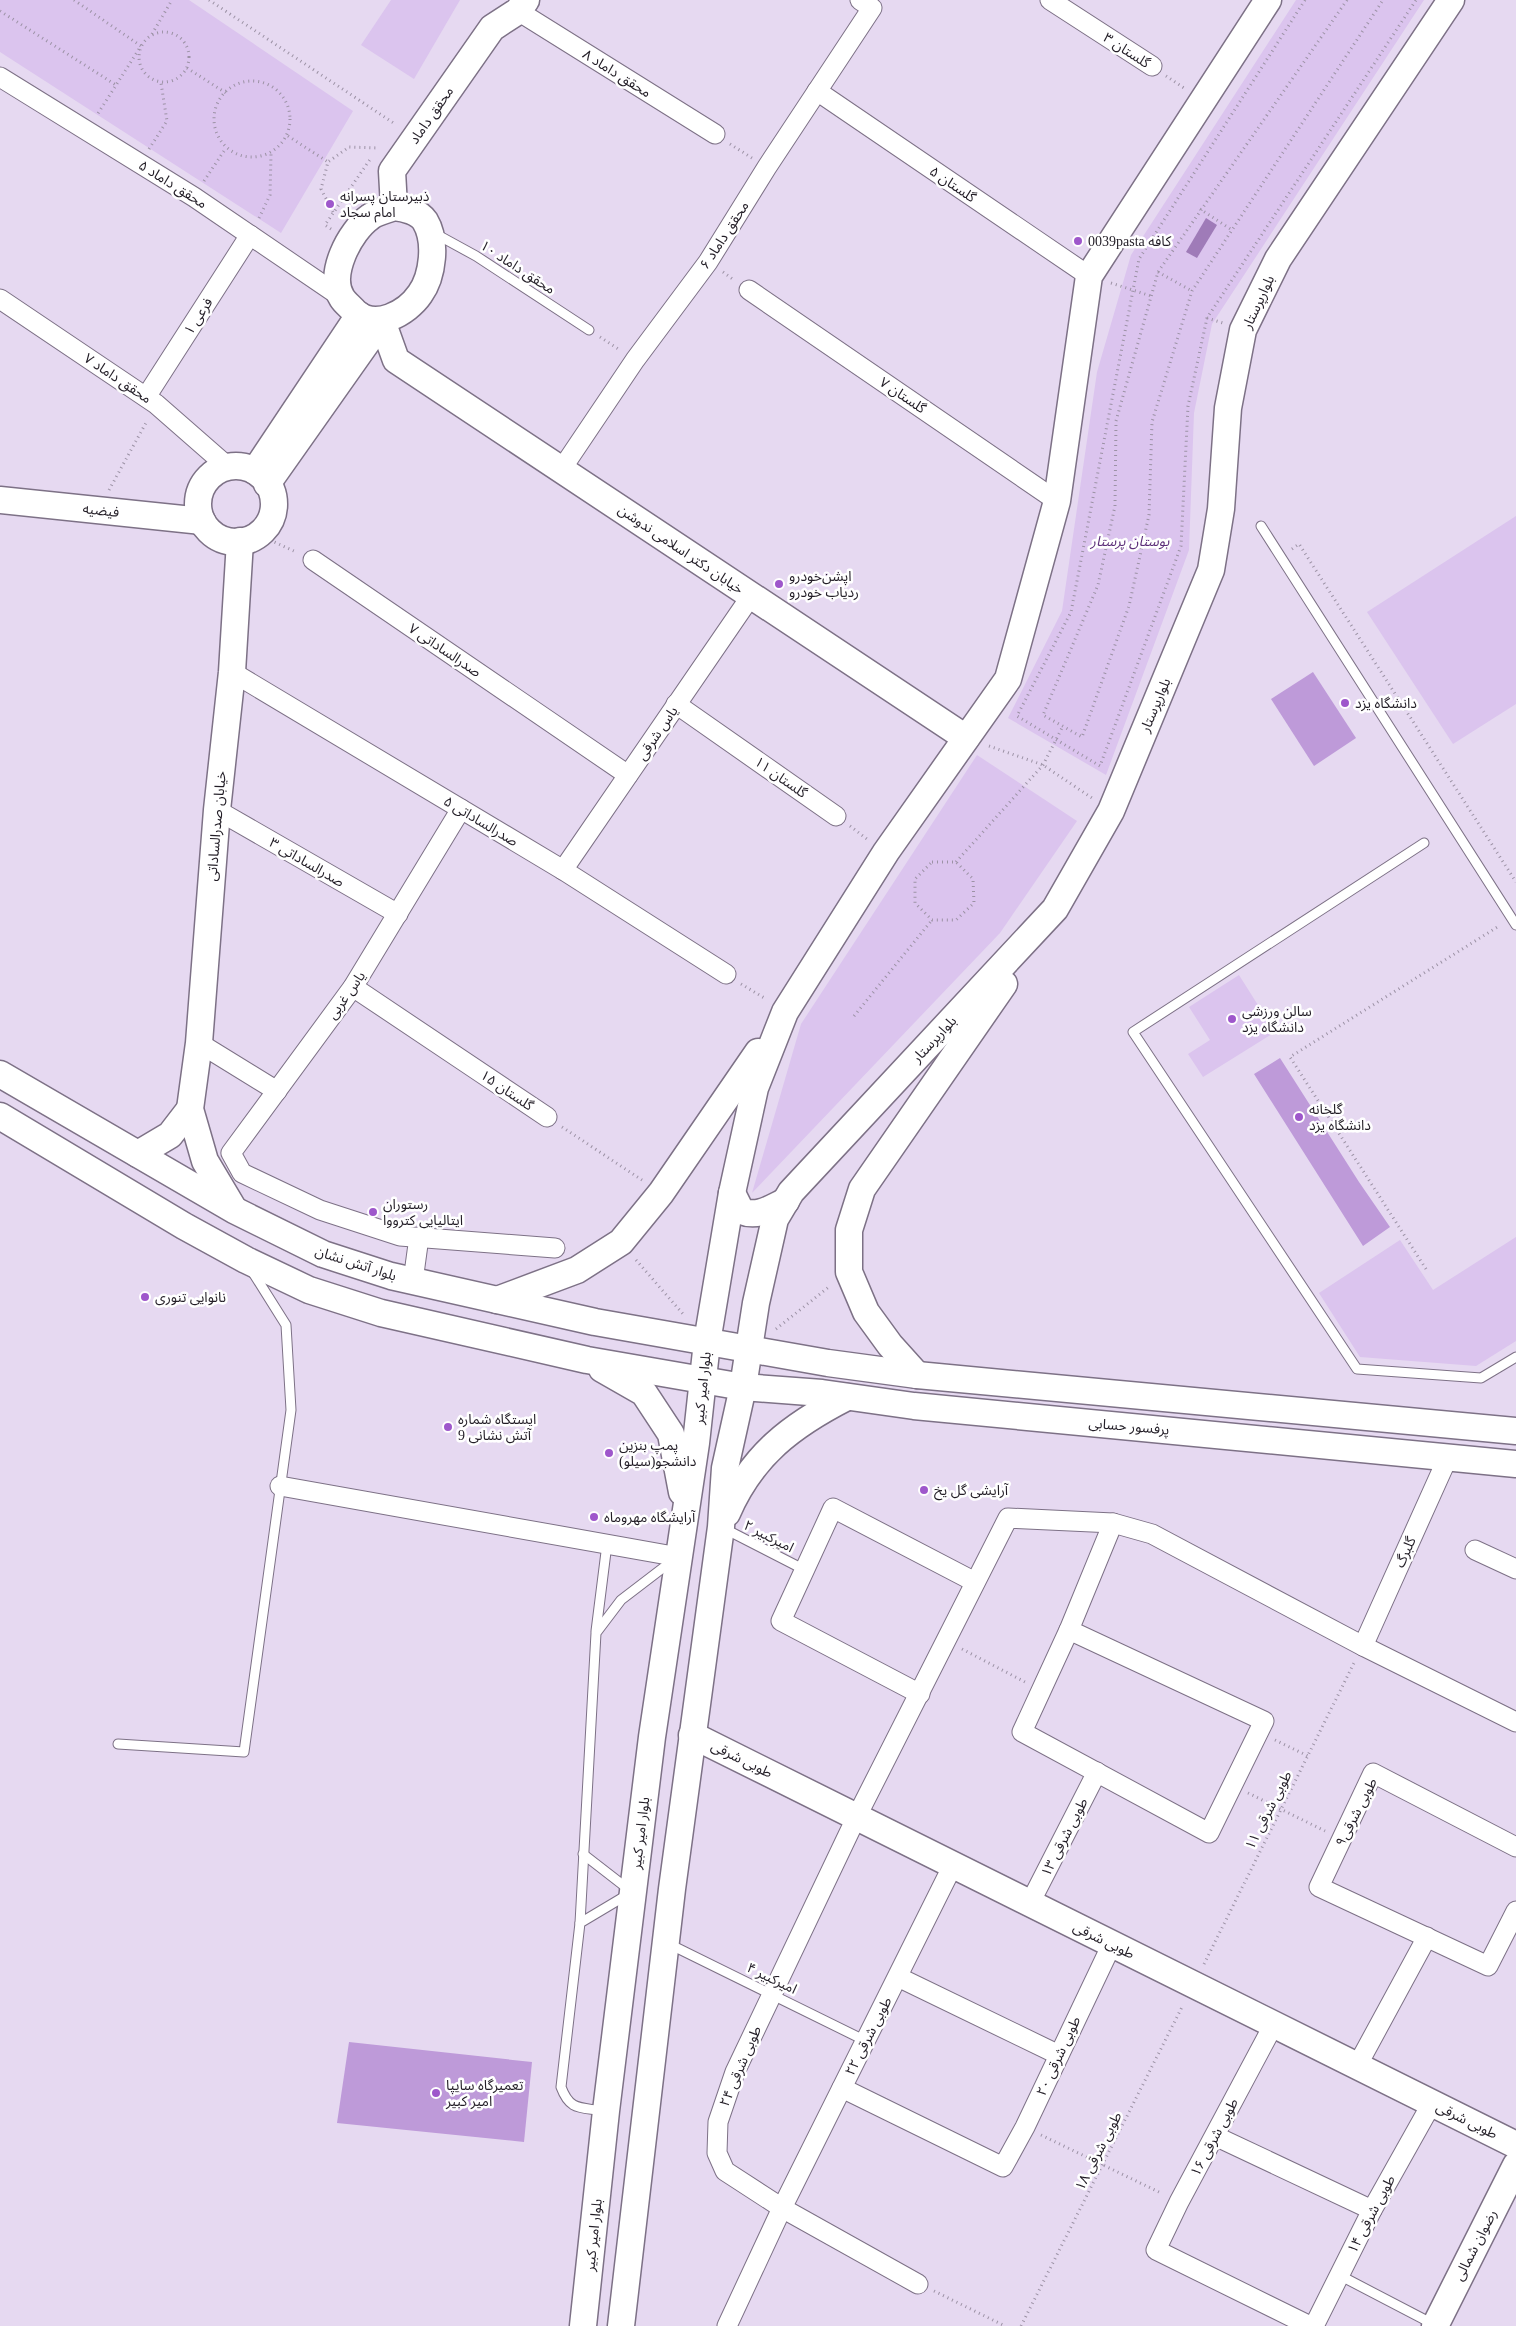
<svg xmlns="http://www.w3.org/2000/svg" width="1516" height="2326" font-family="'Times New Roman','Noto Sans Arabic',serif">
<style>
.green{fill:#dbc4ee}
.water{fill:#9f7bb8}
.building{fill:#be9ad9}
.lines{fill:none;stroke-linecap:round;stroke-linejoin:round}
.lane-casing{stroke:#7d7186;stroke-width:11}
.street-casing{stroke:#7d7186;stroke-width:21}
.secondary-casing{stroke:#7d7186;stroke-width:29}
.path{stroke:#9c92a5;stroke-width:3;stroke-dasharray:1 4;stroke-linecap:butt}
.lane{stroke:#fff;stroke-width:9}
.street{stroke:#fff;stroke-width:19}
.secondary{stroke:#fff;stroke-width:26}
.poi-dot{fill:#9e57cb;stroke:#fff;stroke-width:2}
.labels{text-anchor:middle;stroke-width:5;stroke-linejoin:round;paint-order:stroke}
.street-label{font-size:14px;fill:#221d26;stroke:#fff}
.poi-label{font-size:14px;fill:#221d26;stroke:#fff;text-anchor:start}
.park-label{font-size:14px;font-style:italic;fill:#5c2e79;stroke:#fff}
</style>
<rect width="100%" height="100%" fill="#e6d9f1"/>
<g class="green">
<polygon points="0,0 189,0 353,111 281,233 0,52"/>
<polygon points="391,0 460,0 414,79 361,45"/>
<polygon points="1296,0 1424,0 1212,324 1194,413 1189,550 1106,775 1008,718 1062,611 1097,372 1131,255"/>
<polygon points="1516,516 1516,704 1453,744 1367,612"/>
<polygon points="977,755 1077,821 1000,933 752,1193 801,1024"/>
<polygon points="1239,975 1275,1032 1203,1077 1188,1054 1210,1040 1189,1007"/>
<polygon points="1516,1237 1516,1341 1476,1366 1360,1357 1319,1293 1400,1240 1433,1290"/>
</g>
<polygon class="water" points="1206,218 1217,225 1197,258 1186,252"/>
<g class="building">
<polygon points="1313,672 1356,738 1314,766 1271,699"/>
<polygon points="1280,1058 1359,1182 1390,1227 1363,1246 1254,1074"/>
<polygon points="349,2042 532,2062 524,2142 337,2123"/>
</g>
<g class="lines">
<g class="lane-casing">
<g id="lane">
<polyline points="434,233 476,256 589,330"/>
<polyline points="1261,526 1516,925"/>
<polyline points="1424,843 1133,1032 1357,1369 1481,1378 1516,1357"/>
<polyline points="725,1529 805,1570"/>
<polyline points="596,1631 607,1544"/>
<polyline points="118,1744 244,1752 291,1410 286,1325 252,1271"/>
<path d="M583,1854l49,38 -52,31 -19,164c9,24 19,20 42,24"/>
<polyline points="580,1923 596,1633 621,1600 672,1561"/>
<polyline points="669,1944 866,2041"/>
<polyline points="1339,2275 1433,2324"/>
</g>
</g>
<g class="street-casing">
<g id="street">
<polyline points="1050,0 1152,66"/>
<polyline points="518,11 715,134"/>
<polyline points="0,77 194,197 341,297"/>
<polyline points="817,91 1089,276"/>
<polyline points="749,290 1057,501"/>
<polyline points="0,299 156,404 228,467"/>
<polyline points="146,397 250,235"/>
<polyline points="561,470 635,360 708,262 767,167 872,8 860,0"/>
<polyline points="313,560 628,775"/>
<polyline points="232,672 563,870 726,974"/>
<polyline points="676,704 836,816"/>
<polyline points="461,809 353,987 231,1153 242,1173 320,1210 400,1236 555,1248"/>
<polyline points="217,810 398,914"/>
<polyline points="563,870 751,596"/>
<polyline points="353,987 547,1117"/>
<polyline points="199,1043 277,1091"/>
<polyline points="413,1281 419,1237"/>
<polyline points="280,1486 679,1557"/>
<polyline points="1475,1550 1516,1569"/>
<polygon points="1069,1630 1264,1721 1209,1833 1022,1732"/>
<polyline points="1069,1630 1113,1523"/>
<polyline points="1363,1646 1448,1457"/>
<polyline points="920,1694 781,1621 833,1508 975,1582"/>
<polyline points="1516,1847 1373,1773 1319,1887 1488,1966 1516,1911"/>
<polyline points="1030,1903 1097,1772"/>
<polyline points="898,1977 1059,2055"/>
<polyline points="1274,2024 1179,2202 1156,2250 1310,2326"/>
<polyline points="1357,2066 1427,1937"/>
<polyline points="842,2088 1003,2167 1025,2127 1112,1944"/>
<polyline points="1215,2136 1372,2210"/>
<polyline points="918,2284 782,2208 725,2171 717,2153 718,2122 735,2072 857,1816 1008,1518 1113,1523 1152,1534 1363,1646 1516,1722"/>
<polyline points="727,2326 782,2208 953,1865"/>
<polyline points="1314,2326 1372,2210 1432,2103"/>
</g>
</g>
<g class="secondary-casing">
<g id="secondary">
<path d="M394,207c11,1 25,5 31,14 12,20 8,55 -5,73 -13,19 -45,37 -65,18 -4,-5 -10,-9 -13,-14 -15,-23 8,-67 28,-81 6,-5 17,-7 24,-10z"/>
<polyline points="394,207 392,171 492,28 518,11 526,0"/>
<polyline points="382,321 396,360 966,738"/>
<circle cx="236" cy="504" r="38"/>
<polyline points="255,471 359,315"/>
<polyline points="267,484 382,321"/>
<polyline points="0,500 202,521"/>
<polyline points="0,1074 234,1210 323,1254 391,1276 595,1322 828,1363 917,1375 1516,1431"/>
<polyline points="0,1116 184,1226 246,1260 309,1290 381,1313 587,1360 743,1387 822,1393 914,1406 1516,1464"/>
<polyline points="138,1154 170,1135 190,1109"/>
<path d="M732,1193l9,18c17,7 30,-3 45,-10"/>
<polyline points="233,1208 205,1161 190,1109 199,1043 217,810 232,672 240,541"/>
<polyline points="497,1300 577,1270 621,1242 661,1193 758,1052"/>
<polyline points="602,1369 644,1393 671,1434 682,1492"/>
<polyline points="917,1375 890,1345 866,1312 849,1272 849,1230 862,1189 1004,984"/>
<path d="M727,1513c25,-58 65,-88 120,-116"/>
<polyline points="692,1735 1516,2145"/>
<polyline points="583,2326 606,2111 652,1737 696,1443 707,1342 732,1193 755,1088 785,1012 886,852 1008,679 1057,501 1089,276 1268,0"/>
<polyline points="621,2326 672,1889 721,1527 725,1468 743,1387 756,1303 775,1219 791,1192 1055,909 1111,811 1211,570 1221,509 1228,408 1243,330 1278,259 1451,0"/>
<polyline points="1435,2326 1516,2165"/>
</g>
</g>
<g class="path">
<polyline points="74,0 141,46 97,115"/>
<polyline points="209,0 395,124"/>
<polyline points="1305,0 1139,259 1071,612 1017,716 1100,766 1181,546 1188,406 1207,318 1416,0"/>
<polyline points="1347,0 1158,272 1116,421 1115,506 1098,585 1043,715 1082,737 1129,606 1149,515 1152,422 1192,291 1383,0"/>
<polyline points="0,11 116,85"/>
<circle cx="164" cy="57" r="25"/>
<polyline points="152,34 172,0"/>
<polyline points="187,68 226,93"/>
<polyline points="1166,76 1184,88"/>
<circle cx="252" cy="119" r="38"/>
<polyline points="288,136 328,162"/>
<polyline points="730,144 752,158"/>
<polyline points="149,149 167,121 161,83"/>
<polyline points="204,181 226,148"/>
<polyline points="1200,209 1232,230"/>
<polyline points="333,212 321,189 328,162 349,147 379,148"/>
<polyline points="259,218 270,195 271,154"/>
<polyline points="331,229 325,225 371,158"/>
<polyline points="723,272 734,280"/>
<polyline points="1158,272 1192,291"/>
<polyline points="1111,283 1151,296"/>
<polyline points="1207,318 1223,323"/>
<polyline points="600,337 620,350"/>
<polyline points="109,490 147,421"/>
<polyline points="261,536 296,552"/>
<polyline points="1292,549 1299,544 1516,882"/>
<polyline points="989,746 1043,765 1092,798"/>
<polyline points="850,826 867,839"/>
<polygon points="932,862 956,862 973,879 974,903 956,920 932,920 915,903 915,879"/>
<polyline points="956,862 1043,765 1063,726"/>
<polyline points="741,984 766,999"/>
<polyline points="854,1016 932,920"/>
<polyline points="562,1127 642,1180"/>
<polyline points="636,1260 683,1314"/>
<polyline points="1426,1269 1290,1057 1499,926"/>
<polyline points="776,1329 830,1286"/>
<polyline points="962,1649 1025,1682"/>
<polyline points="1275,1740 1308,1756"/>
<polyline points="1248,1793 1325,1831"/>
<polyline points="1204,1964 1354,1663"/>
<polyline points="1041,2135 1161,2193"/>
<polyline points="934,2291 1005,2326"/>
<polyline points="1021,2326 1183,2005"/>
</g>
<use href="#lane" class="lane"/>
<use href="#street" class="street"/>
<use href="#secondary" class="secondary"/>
</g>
<g class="poi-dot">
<circle cx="330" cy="204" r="5"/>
<circle cx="1078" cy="241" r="5"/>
<circle cx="779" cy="584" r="5"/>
<circle cx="1345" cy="703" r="5"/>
<circle cx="1232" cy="1019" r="5"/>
<circle cx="1299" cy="1117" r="5"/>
<circle cx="373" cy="1212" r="5"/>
<circle cx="145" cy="1297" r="5"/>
<circle cx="448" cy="1427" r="5"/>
<circle cx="609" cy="1453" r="5"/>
<circle cx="924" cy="1490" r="5"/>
<circle cx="594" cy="1517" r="5"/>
<circle cx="436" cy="2093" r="5"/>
</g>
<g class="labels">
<g class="street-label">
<text transform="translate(1127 50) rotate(33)" y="5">گلستان ۳</text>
<text transform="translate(617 73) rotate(32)" y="5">محقق داماد ۸</text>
<text transform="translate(431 115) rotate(-55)" y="5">محقق داماد</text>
<text transform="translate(173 184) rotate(32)" y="5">محقق داماد ۵</text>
<text transform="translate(953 184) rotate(34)" y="5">گلستان ۵</text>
<text transform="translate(724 235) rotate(-57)" y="5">محقق داماد ۶</text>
<text transform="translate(518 267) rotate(33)" y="5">محقق داماد ۱۰</text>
<text transform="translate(1258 302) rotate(-65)" y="5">بلوارپرستار</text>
<text transform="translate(198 316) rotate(-57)" y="5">فرعی ۱</text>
<text transform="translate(118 378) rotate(34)" y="5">محقق داماد ۷</text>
<text transform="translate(903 395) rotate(34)" y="5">گلستان ۷</text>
<text transform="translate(101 510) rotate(6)" y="5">فیضیه</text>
<text transform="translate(681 549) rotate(34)" y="5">خيابان دکتر اسلامی ندوشن</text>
<text transform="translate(445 650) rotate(34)" y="5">صدرالساداتی ۷</text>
<text transform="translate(1155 705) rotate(-67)" y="5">بلوارپرستار</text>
<text transform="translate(657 733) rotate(-56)" y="5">یاس شرقی</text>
<text transform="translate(781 777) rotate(35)" y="5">گلستان ۱۱</text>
<text transform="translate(481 821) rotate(31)" y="5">صدرالساداتی ۵</text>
<text transform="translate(216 826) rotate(-85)" y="5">خیابان صدرالساداتی</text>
<text transform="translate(307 862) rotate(30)" y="5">صدرالساداتی ۳</text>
<text transform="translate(346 995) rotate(-55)" y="5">یاس غربی</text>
<text transform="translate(934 1039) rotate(-47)" y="5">بلوارپرستار</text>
<text transform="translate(507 1090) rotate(34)" y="5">گلستان ۱۵</text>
<text transform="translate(356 1263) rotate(18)" y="5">بلوار آتش نشان</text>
<text transform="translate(702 1388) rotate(-84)" y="5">بلوار امیر کبیر</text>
<text transform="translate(1129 1426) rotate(5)" y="5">پرفسور حسابی</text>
<text transform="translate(769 1536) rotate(27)" y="5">امیرکبیر ۲</text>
<text transform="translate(1405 1552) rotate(-66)" y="5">گلبرگ</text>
<text transform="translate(742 1759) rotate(26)" y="5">طوبی شرقی</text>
<text transform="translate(1268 1810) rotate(-63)" y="5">طوبی شرقی ۱۱</text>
<text transform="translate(1356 1812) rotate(-63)" y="5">طوبی شرقی۹</text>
<text transform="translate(640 1833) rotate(-83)" y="5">بلوار امیر کبیر</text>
<text transform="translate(1064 1837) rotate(-63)" y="5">طوبی شرقی ۱۳</text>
<text transform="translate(1104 1940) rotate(26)" y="5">طوبی شرقی</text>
<text transform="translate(772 1978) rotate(26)" y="5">امیرکبیر ۴</text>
<text transform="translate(868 2036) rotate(-63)" y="5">طوبی شرقی ۲۲</text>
<text transform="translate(1058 2056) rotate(-65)" y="5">طوبی شرقی ۲۰</text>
<text transform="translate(740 2066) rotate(-67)" y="5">طوبی شرقی ۲۴</text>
<text transform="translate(1467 2120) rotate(26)" y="5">طوبی شرقی</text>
<text transform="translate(1214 2137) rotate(-62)" y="5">طوبی شرقی ۱۶</text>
<text transform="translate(1098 2151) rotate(-63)" y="5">طوبی شرقی ۱۸</text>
<text transform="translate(1371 2214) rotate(-62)" y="5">طوبی شرقی ۱۴</text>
<text transform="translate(593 2235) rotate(-84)" y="5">بلوار امیر کبیر</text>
<text transform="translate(1475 2245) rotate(-63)" y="5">رضوان شمالی</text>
</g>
<g class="poi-label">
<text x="340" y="201">ذبیرستان پسرانه<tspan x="340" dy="16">امام سجاد</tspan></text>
<text x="1088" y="246">0039pasta کافه</text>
<text x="789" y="581">اپشن‌خودرو<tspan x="789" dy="16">ردیاب خودرو</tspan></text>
<text x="1355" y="708">دانشگاه یزد</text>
<text x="1242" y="1016">سالن ورزشی<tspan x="1242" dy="16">دانشگاه یزد</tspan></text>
<text x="1309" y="1114">گلخانه<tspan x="1309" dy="16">دانشگاه یزد</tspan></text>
<text x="383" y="1209">رستوران<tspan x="383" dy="16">ایتالیایی کترووا</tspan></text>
<text x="155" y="1302">نانوایی تنوری</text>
<text x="458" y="1424">ایستگاه شماره<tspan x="458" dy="16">9 آتش نشانی</tspan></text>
<text x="619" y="1450">پمپ بنزین<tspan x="619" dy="16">دانشجو(سیلو)</tspan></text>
<text x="934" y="1495">آرایشی گل یخ</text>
<text x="604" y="1522">آرایشگاه مهروماه</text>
<text x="446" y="2090">تعمیرگاه سایپا<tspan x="446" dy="16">امیر کبیر</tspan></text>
</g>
<g class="park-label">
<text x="1130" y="546">بوستان پرستار</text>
</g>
</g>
</svg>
